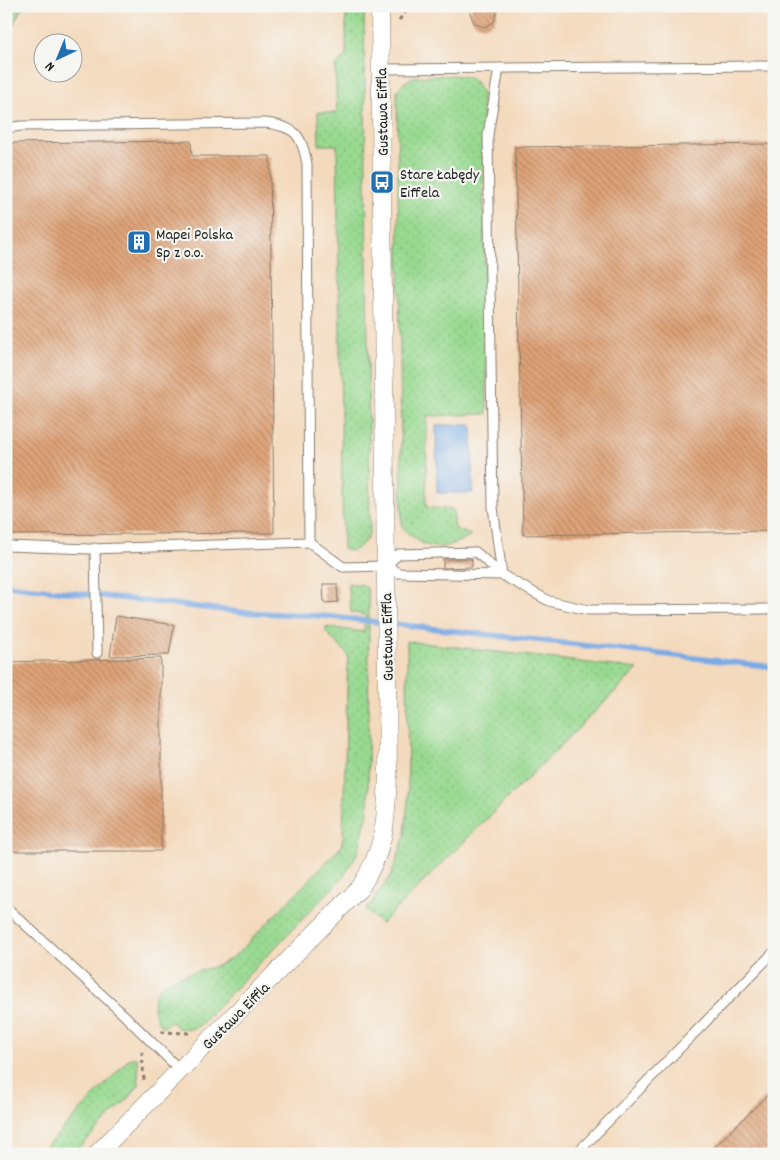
<svg xmlns="http://www.w3.org/2000/svg" width="780" height="1160" font-family="Dekko,sans-serif">
<style>
.grass{fill:url(#grass-dots);stroke:#5a7a56}
.water{fill:#7aaae5;stroke:#4b6380}
.lines{fill:none;stroke-linecap:round;stroke-linejoin:round}
.stream{stroke:#7aaae5;stroke-width:5.5}
.building{fill:url(#building-back-hatch)}
.lane-casing{stroke:#887b6c;stroke-width:11}
.street-casing{stroke:#887b6c;stroke-width:19}
.path{stroke:#887b6c;stroke-width:3;stroke-dasharray:4 4;stroke-linecap:butt}
.lane{stroke:#fff;stroke-width:9}
.street{stroke:#fff;stroke-width:18}
.labels{text-anchor:middle;stroke-width:4.5;stroke-linejoin:round;paint-order:stroke}
.street-label{font-size:16px;fill:#1c1c1c;stroke:#f6f6f2}
.poi-label{font-size:16px;fill:#1c1c1c;stroke:#f6f6f2;text-anchor:start}
</style>
<defs>
<pattern id="grass-dots" width="8" height="8" patternUnits="userSpaceOnUse" patternTransform="scale(1.25)"><rect width="8" height="8" fill="#98d990"/><path d="M2 2h.1M6 6h.1" fill="none" stroke="#82ba7c" stroke-width="1.8" stroke-linecap="round"/></pattern>
<pattern id="building-back-hatch" width="6" height="6" patternUnits="userSpaceOnUse" patternTransform="scale(1.25)"><rect width="6" height="6" fill="#dfa378"/><path d="M-1 5l2 2M0 0l6 6M5-1l2 2" fill="none" stroke="#b48462"/></pattern>
</defs>
<rect width="100%" height="100%" fill="#f6f6f2"/>
<filter id="ink" filterUnits="userSpaceOnUse"><feTurbulence type="fractalNoise" baseFrequency=".02" numOctaves="2"/><feDisplacementMap in="SourceGraphic" scale="10" xChannelSelector="R" yChannelSelector="G"/><feConvolveMatrix kernelMatrix="1 2 1 2 8 2 1 2 1" color-interpolation-filters="sRGB"/></filter>
<filter id="wash" filterUnits="userSpaceOnUse"><feTurbulence type="fractalNoise" baseFrequency=".0096" numOctaves="4" result="noise"/><feDisplacementMap in="SourceGraphic" scale="20" xChannelSelector="R" yChannelSelector="G"/><feGaussianBlur stdDeviation="1.12" result="paint"/><feColorMatrix in="noise" values="0 0 0 0 0 0 0 0 0 0 0 0 0 0 0 0 0 1.4 0 .05"/><feComposite in="paint" operator="in"/></filter>
<g filter="url(#wash)">
<rect width="100%" height="100%" fill="#f4dabd"/>
<g class="grass">
<polygon points="6,6 23,6 6,38"/>
<path d="M346,6h18l6,522c-2,12 -7,17 -18,23l-9,-2 -6,-404h-18l-1,-33 19,1 -2,-46 11,-12z"/>
<path d="M452,75c19,2 22,1 30,19l5,320 -60,2 -1,91 27,3 2,19 16,6c-30,18 -44,16 -69,-7l-5,-437 7,-8 9,-6z"/>
<path d="M348,583l14,2 5,3 2,19 -1,205 -10,40 -14,24 -145,150 -8,3 -13,-1 -8,-7 -7,7c-11,-12 -15,-33 1,-44 10,-8 41,-14 55,-19 7,-3 13,-8 19,-12l103,-106 2,-11 5,-181 -22,-23v-5l38,5 1,-17 -14,-3z"/>
<polygon points="407,641 638,669 381,924 366,910 391,876 405,835 408,800"/>
<polygon points="130,1058 137,1058 139,1085 129,1098 73,1154 39,1154"/>
</g>
<polygon class="water" points="436,425 472,425 473,493 437,493"/>
<g class="lines">
<polyline class="stream" points="6,585 240,612 324,616 774,667"/>
</g>
<g id="blocks">
<g class="building">
<polygon points="472,6 496,6 497,12 494,22 484,27 474,23 470,13"/>
<polygon points="191,141 192,156 270,156 274,533 6,535 6,143"/>
<polygon points="774,144 774,531 523,535 515,147"/>
<polygon points="443,559 472,559 472,567 443,568"/>
<polygon points="323,584 337,584 338,602 324,603"/>
<polygon points="116,616 174,625 169,655 110,656"/>
<polygon points="161,658 161,851 6,851 6,662"/>
<polygon points="774,1089 774,1154 707,1154"/>
</g>
</g>
</g>
<g filter="url(#ink)">
<use href="#blocks" fill-opacity="0" stroke="#887b6c" stroke-width="1"/>
<g class="lines">
<g class="lane-casing">
<g id="lane">
<polyline points="499,68 488,135 493,507 502,575"/>
<polyline points="381,69 774,66"/>
<path d="M6,128l15,-2 245,-3c30,4 36,12 41,41l2,378"/>
<polyline points="6,546 90,549 309,542 343,567 386,566 399,573 502,575 549,601 588,610 774,609"/>
<polyline points="95,548 97,653"/>
<polyline points="386,565 399,554 476,552 502,575"/>
<polyline points="6,907 124,1015 180,1070"/>
<polyline points="576,1154 774,952"/>
</g>
</g>
<g class="street-casing">
<path id="street" d="M97,1154l263,-266c26,-40 26,-68 28,-114l-8,-768"/>
</g>
<g class="path">
<polyline points="399,20 410,6"/>
<polyline points="161,1032 192,1033"/>
<polyline points="142,1052 144,1081"/>
</g>
<use href="#lane" class="lane"/>
<use href="#street" class="street"/>
</g>
</g>
<defs>
<g id="bus-square" transform="scale(1.25)"><rect x="-9" y="-9" width="18" height="18" rx="4" fill="#1f6fb2" stroke="#f6f6f2"/><path d="M-5-6H5V4H4V6H2V4H-2V6H-4V4H-5ZM-3.5-4V0h7V-4ZM-3.5 1.2v1.5H-2V1.2ZM2 1.2v1.5H3.5V1.2Z" fill="#fff"/></g>
<g id="building-square" transform="scale(1.25)"><rect x="-9" y="-9" width="18" height="18" rx="4" fill="#1f6fb2" stroke="#f6f6f2"/><path d="M-4-6H4V6H1V3H-1V6H-4ZM-2.5-4.3h1.7v1.8h-1.7ZM.8-4.3h1.7v1.8H.8ZM-2.5-1h1.7V.8h-1.7ZM.8-1h1.7V.8H.8Z" fill="#fff"/></g>
</defs>
<g fill-rule="evenodd">
<use href="#bus-square" x="382" y="182"/>
<use href="#building-square" x="139" y="242"/>
</g>
<g class="labels">
<g class="street-label">
<text transform="translate(381 112) rotate(-91)" y="6">Gustawa Eiffla</text>
<text transform="translate(386 637) rotate(-91)" y="6">Gustawa Eiffla</text>
<text transform="translate(235 1015) rotate(-45)" y="6">Gustawa Eiffla</text>
</g>
<g class="poi-label">
<text x="400" y="179">Stare Łabędy<tspan x="400" dy="18">Eiffela</tspan></text>
<text x="156" y="239">Mapei Polska<tspan x="156" dy="18">Sp z o.o.</tspan></text>
</g>
</g>
<rect width="780" height="1160" fill="none" stroke="#f6f6f2" stroke-width="25"/>
<g transform="translate(58 58) rotate(224)"><circle r="24" fill="#f6f6f2" stroke="#9f9f9c"/>
<path d="M0-4L9 19L0 12L-9 19Z" fill="#1f6fb2"/>
<text y="-8" font-size="14" font-weight="bold" text-anchor="middle" fill="#1c1c1c">N</text>
</g>
</svg>
